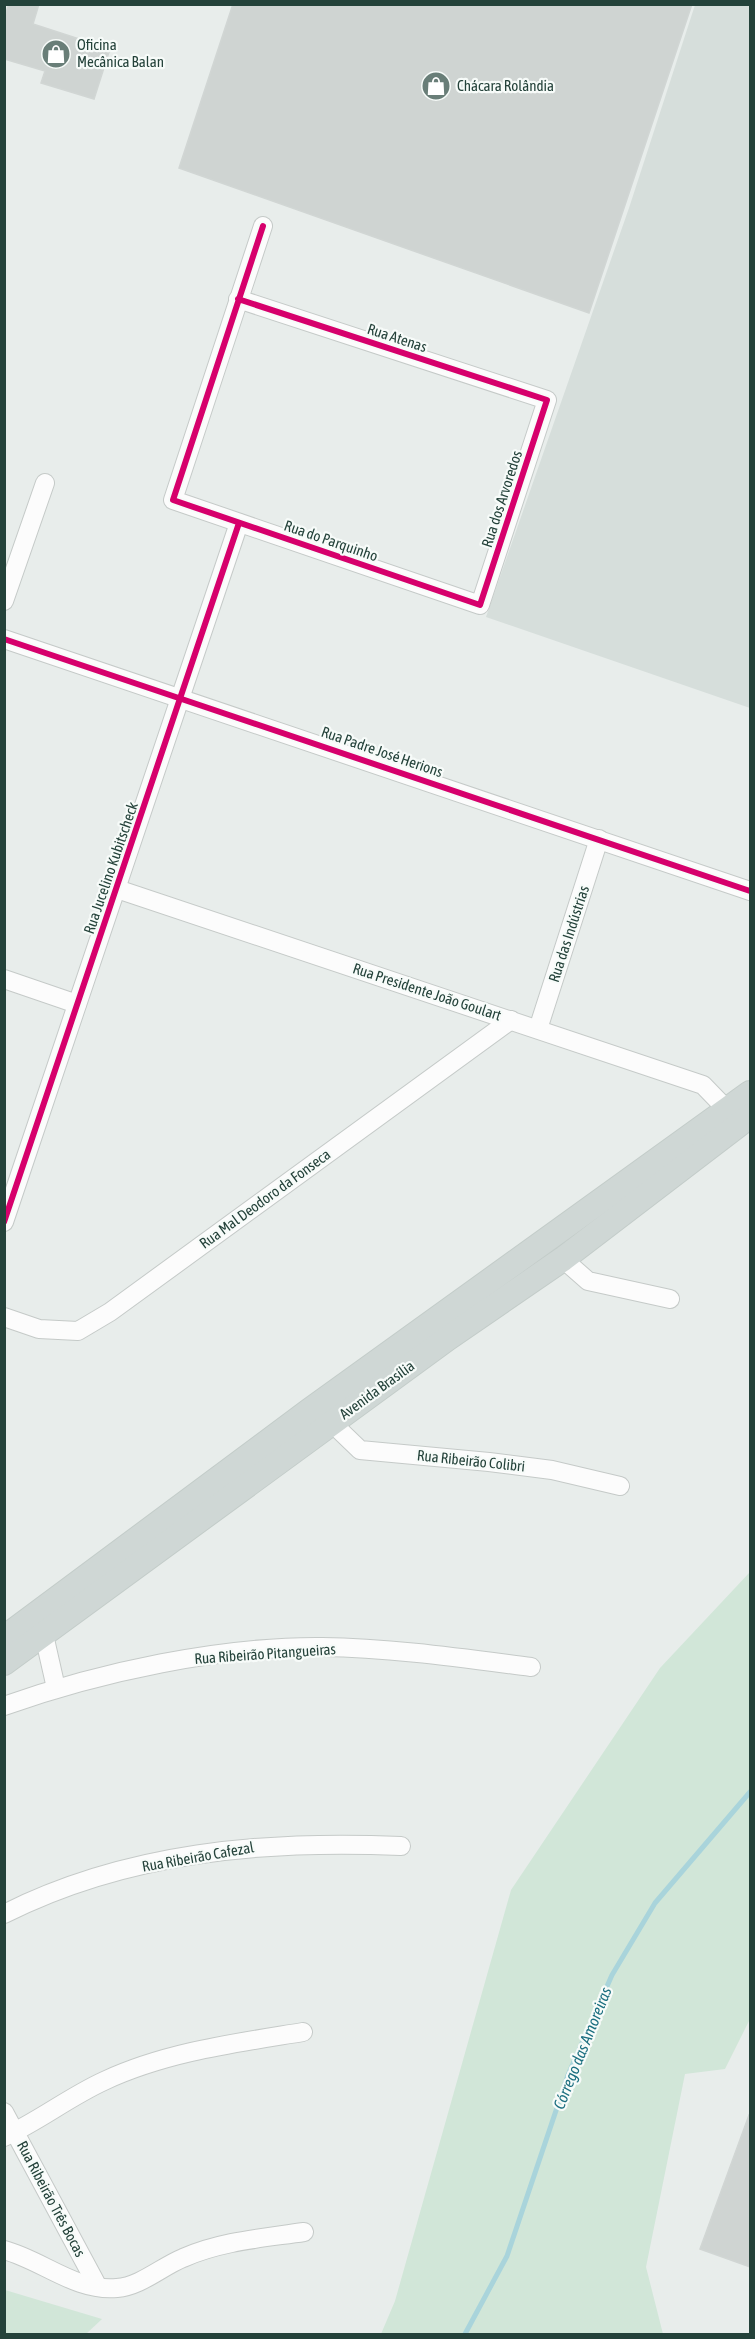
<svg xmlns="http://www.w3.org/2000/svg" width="755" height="2339" font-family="'Asap Condensed',sans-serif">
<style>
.built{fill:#d6dedb}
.green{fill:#d1e6d8}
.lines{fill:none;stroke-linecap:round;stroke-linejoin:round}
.stream{stroke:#a9d4db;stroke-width:5}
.building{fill:#cfd4d2;stroke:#d1d6d4;stroke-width:1.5}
.minor-casing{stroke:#c5cac8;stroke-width:20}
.major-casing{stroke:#c3ccc9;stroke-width:26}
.minor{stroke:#fcfcfc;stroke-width:18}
.major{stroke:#cfd7d5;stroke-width:24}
.cycleway-casing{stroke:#f7fbf9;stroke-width:10}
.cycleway{stroke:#d6006c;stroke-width:6}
.labels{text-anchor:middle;stroke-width:4.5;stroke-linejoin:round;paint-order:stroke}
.poi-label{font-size:15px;fill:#24423a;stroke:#f7fbf9;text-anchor:start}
.street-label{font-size:15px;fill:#24423a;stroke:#f7fbf9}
.water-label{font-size:16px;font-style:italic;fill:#1c6f80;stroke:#f7fbf9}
</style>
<rect width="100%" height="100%" fill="#e8edeb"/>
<polygon class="built" points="695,5 750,5 750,708 486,617 629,208"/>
<g class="green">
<polygon points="750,1572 750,2019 725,2069 685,2074 646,2267 663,2334 381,2334 395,2301 511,1890 660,1668"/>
<polygon points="4,2290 5,2290 102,2319 86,2334 5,2334"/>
</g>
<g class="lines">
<polyline class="stream" points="465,2334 507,2256 568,2075 612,1975 655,1903 750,1792"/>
</g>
<g class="building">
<polygon points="9,4 39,4 33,24 110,49 94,99 41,83 45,71 4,59 4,18"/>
<polygon points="233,4 692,4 589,313 179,168"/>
<polygon points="749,2115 750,2116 750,2267 700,2249"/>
</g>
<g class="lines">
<g class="minor-casing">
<g id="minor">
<polyline points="238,299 547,400 480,605 173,500 263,226"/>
<polyline points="4,601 45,483"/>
<polyline points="4,639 750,891"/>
<polyline points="117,889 703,1085 735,1118"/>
<polyline points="4,979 77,1004"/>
<polyline points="538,1029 599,839"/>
<polyline points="4,1222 239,523"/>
<polyline points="563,1259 588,1281 670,1299"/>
<polyline points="4,1317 39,1329 78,1331 110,1312 511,1020"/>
<polyline points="332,1423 360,1450 489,1462 552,1470 620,1486"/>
<polyline points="44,1635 56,1688"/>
<path d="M4,1706c96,-34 217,-60 318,-59 70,1 139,11 209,20"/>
<path d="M4,1914c123,-62 261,-74 397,-68"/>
<polyline points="4,2112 98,2287"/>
<path d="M4,2137c35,-16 65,-40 100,-56 62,-29 132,-38 199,-49"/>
<path d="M4,2250c38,10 72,42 113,38 24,-2 44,-21 66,-30 38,-17 81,-20 121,-26"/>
</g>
</g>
<g class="major-casing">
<g id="major">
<polyline points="4,1638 309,1411 750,1093"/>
<polyline points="4,1663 448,1338 563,1259 750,1116"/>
</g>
</g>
<use href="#minor" class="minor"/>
<use href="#major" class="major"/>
<g class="cycleway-casing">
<g id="cycleway">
<polyline points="238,299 547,400 480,605 173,500 263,226"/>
<polyline points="4,639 750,891"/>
<polyline points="4,1222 239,523"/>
</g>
</g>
<use href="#cycleway" class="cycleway"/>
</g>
<defs>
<g id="shop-disc" transform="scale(1.5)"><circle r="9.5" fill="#697e78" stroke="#f7fbf9"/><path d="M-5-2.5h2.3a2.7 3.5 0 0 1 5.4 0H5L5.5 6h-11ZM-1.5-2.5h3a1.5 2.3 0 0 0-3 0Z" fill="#fff"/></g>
</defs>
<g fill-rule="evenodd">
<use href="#shop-disc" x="56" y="54"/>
<use href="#shop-disc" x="436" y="86"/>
</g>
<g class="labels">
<g class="poi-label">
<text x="77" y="50">Oficina<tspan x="77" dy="17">Mecânica Balan</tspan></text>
<text x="457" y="91">Chácara Rolândia</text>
</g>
<g class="street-label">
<text transform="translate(397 338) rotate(18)" y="5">Rua Atenas</text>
<text transform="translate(502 499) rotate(-72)" y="5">Rua dos Arvoredos</text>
<text transform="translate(331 541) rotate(19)" y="5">Rua do Parquinho</text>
<text transform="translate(382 752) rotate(19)" y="5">Rua Padre José Herions</text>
<text transform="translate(111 868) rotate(-71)" y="5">Rua Jucelino Kubitscheck</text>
<text transform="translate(569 934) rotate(-72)" y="5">Rua das Indústrias</text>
<text transform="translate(427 992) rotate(18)" y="5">Rua Presidente João Goulart</text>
<text transform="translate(265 1199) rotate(-36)" y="5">Rua Mal Deodoro da Fonseca</text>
<text transform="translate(377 1390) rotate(-36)" y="5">Avenida Brasília</text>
<text transform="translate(471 1461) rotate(6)" y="5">Rua Ribeirão Colibri</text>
<text transform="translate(265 1654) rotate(-4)" y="5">Rua Ribeirão Pitangueiras</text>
<text transform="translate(198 1857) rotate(-10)" y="5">Rua Ribeirão Cafezal</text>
<text transform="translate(51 2199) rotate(62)" y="5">Rua Ribeirão Três Bocas</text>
</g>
<g class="water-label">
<text transform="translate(582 2048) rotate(-68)" y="6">Córrego das Amoreiras</text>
</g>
</g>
<rect width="755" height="2339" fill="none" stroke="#24423a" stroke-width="12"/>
</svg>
